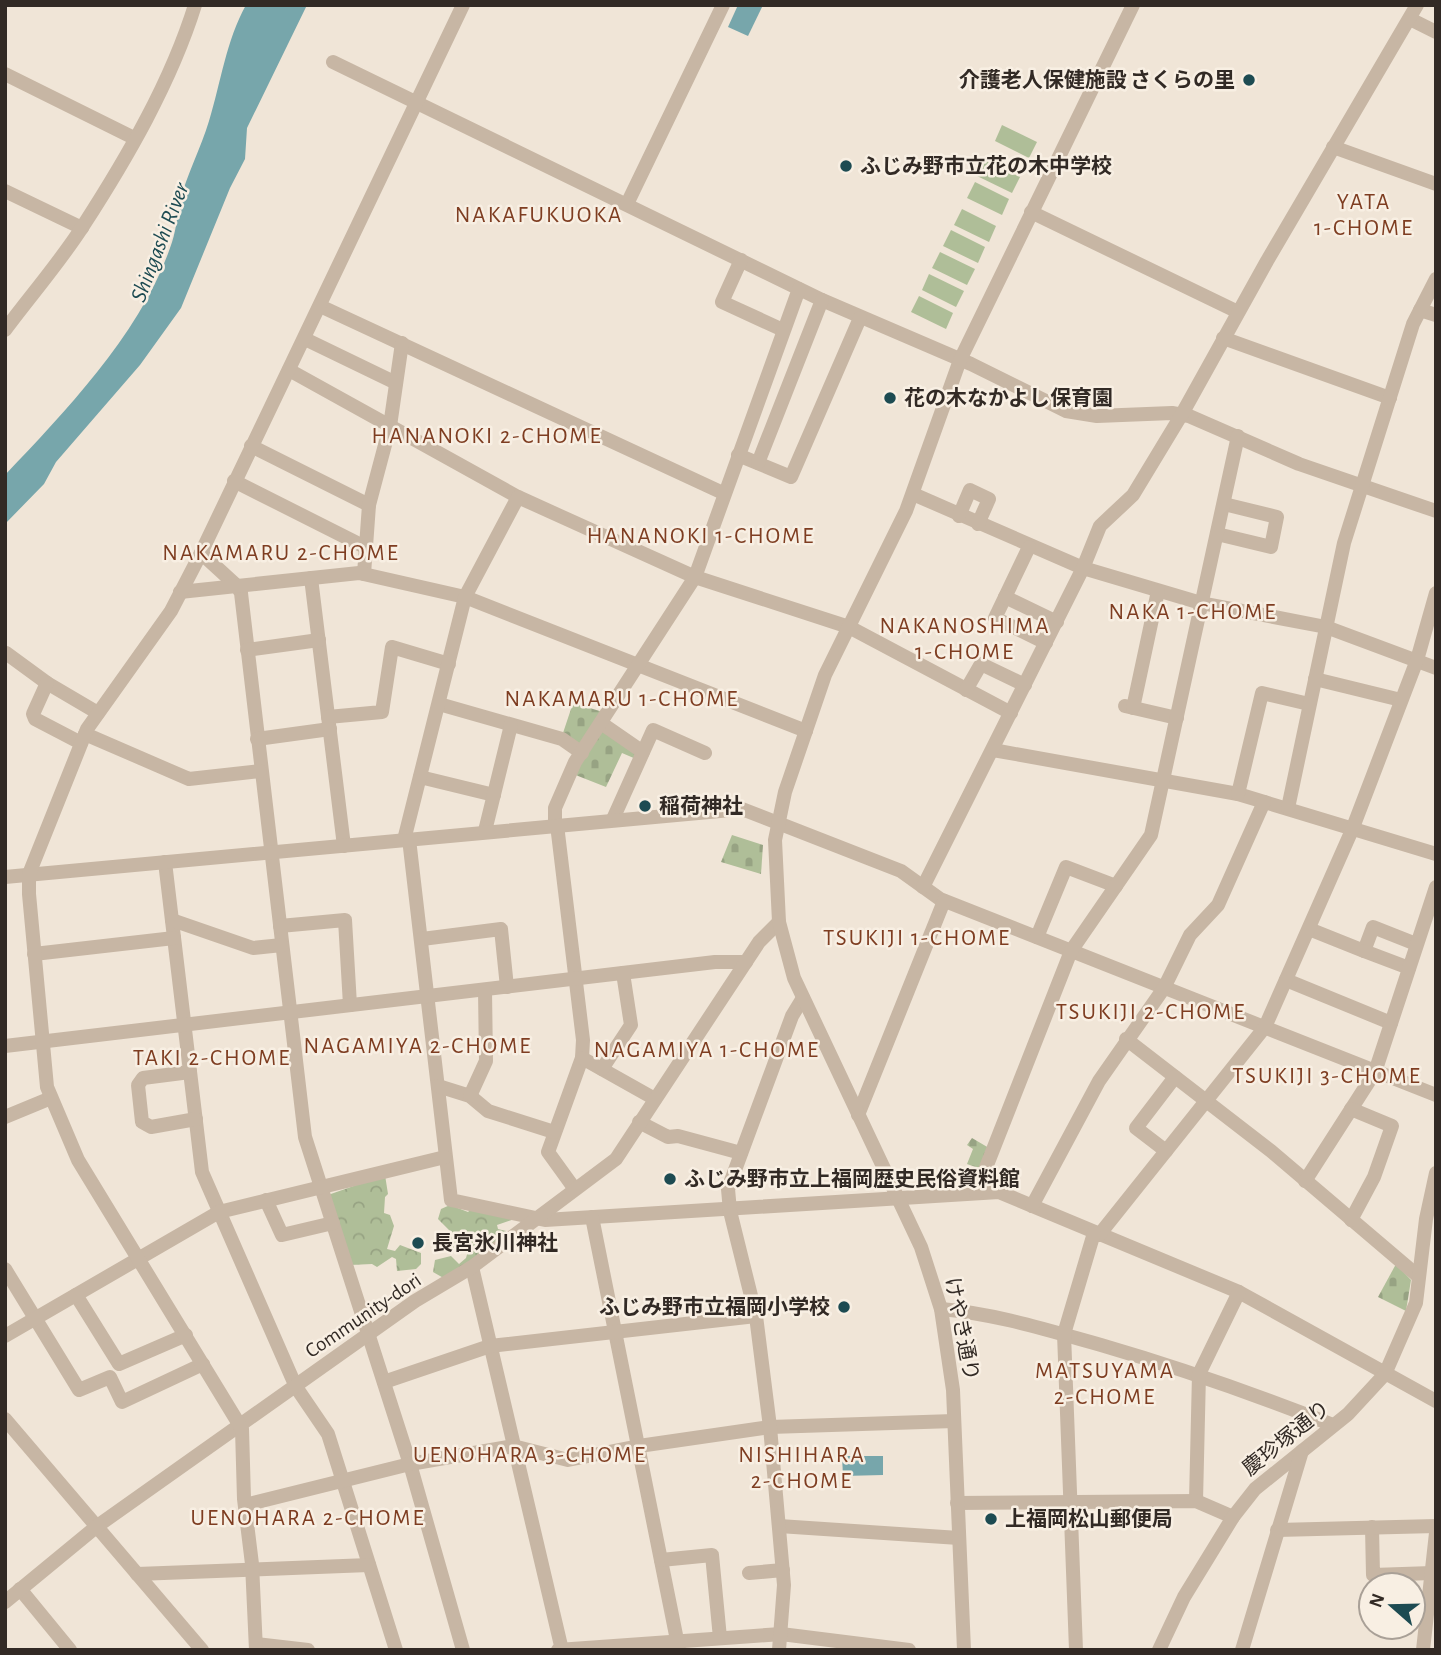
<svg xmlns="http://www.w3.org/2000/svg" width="1441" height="1655" font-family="'Alegreya Sans','Noto Sans JP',sans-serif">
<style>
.forest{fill:url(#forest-crowns)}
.cemetery{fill:url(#cemetery-stones)}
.pitch{fill:#afbe98}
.water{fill:#77a6ab}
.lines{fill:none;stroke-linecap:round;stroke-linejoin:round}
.minor{stroke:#c7b6a4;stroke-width:14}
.poi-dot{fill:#1d4b52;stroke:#f8efe3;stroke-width:2.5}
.labels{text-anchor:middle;stroke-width:5;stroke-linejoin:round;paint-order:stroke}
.poi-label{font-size:21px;font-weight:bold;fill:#322a25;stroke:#f8efe3;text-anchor:start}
.street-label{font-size:21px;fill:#322a25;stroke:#f8efe3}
.neighbourhood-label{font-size:23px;letter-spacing:2px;fill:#7e3d21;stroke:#f8efe3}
.water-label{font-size:23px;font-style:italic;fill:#1d4b52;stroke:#f8efe3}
</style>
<defs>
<pattern id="forest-crowns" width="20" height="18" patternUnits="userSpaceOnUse" patternTransform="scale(1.75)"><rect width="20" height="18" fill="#afbe98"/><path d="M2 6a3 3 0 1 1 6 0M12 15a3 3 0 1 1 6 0" fill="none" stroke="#97a383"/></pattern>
<pattern id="cemetery-stones" width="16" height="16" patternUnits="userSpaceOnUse" patternTransform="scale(1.75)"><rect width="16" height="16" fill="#afbe98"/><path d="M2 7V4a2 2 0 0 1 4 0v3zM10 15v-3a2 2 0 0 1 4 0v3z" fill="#97a383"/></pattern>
</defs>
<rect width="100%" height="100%" fill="#f0e5d7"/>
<g class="forest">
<polygon points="385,1175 388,1194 385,1197 384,1213 390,1215 394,1226 387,1249 395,1251 400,1245 421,1253 421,1264 416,1269 397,1271 396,1259 392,1257 377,1267 372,1264 350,1265 328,1195"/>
<polygon points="450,1205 468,1212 471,1209 517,1218 497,1225 498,1229 506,1231 502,1236 447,1280 433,1272 435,1260 451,1256 459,1264 466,1258 470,1244 455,1251 451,1249 449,1239 452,1233 438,1219 441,1209"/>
</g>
<g class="cemetery">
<polygon points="573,703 603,712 583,747 562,736"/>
<polygon points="600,727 639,753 636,759 622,753 606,787 573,774"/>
<polygon points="732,835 763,845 761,874 721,862"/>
<polygon points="972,1138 989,1148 981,1169 967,1164 973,1149 967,1145"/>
<polygon points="1396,1264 1411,1280 1406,1311 1378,1297"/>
</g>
<g class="pitch">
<polygon points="1002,125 1037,142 1029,158 995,141"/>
<polygon points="985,160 1020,177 1012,193 977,176"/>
<polygon points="975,182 1009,199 1002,215 967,198"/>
<polygon points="962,209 996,226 989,242 954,225"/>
<polygon points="951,230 985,247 978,263 943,246"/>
<polygon points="940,252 975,269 967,285 932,268"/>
<polygon points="929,274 964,291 956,307 922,290"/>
<polygon points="919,296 953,313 946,329 911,312"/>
</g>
<g class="water">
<path d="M246,5h61l-60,123 -2,31 -15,29 -49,120 -41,57 -84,97 -12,22 -39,40v-49c61,-64 136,-143 165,-227 6,-15 7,-31 10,-47 7,-27 21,-53 29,-80 12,-39 17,-80 37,-116z"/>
<polygon points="738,5 763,5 748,36 728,27"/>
<polygon points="842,1456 883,1456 883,1475 843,1476"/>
</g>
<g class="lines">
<g class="minor">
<polyline points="1410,19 1436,32"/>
<polyline points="333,62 822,300 971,364 1066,411 1097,416 1172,413 1189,416 1299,464 1436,511"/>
<polyline points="5,74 134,138"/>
<polyline points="1333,147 1436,184"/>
<polyline points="5,191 82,228"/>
<polyline points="627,204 723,5"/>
<polyline points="1031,212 1238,312"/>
<polyline points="741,260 722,302 783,330"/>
<polyline points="320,306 723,493"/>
<polyline points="1420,310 1436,315"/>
<path d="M5,330c26,-35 55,-68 78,-104 44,-68 88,-144 112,-221"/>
<polyline points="1223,338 1390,398"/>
<polyline points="305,339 396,383"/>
<polyline points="289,370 518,497 695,577 849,627 1011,713"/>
<polyline points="251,446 369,505"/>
<polyline points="738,455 791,477 860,318"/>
<polyline points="758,463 822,300"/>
<polyline points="234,481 365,547"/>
<polyline points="913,494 1083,568 1201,603 1326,627 1436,668"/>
<polyline points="959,516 970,490 989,499 978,524"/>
<polyline points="1217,534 1271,547 1277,517 1224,504"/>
<polyline points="1029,547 995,618 1046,643"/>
<polyline points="201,553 237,586 241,593 305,1137 410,1464 463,1650"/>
<polyline points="364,574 369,505 390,426 402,343"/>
<polyline points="311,578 344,846"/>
<polyline points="180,592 359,573 465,597 806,731"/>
<polyline points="1005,597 1057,622"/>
<polyline points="247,650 319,640"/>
<polyline points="6,653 47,683 98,713"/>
<polyline points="1315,679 1401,700"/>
<polyline points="47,683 33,714 35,719 81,743"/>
<polyline points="966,690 981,664 1025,685"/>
<polyline points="439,704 562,739 582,753"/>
<polyline points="1125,706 1177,718"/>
<polyline points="1133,708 1158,591"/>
<polyline points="328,717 382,712 392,647 449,664"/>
<polyline points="601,723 643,752"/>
<polyline points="85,734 189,779 260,771"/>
<polyline points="257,739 330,729"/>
<polyline points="993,750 1238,794 1436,854"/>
<polyline points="420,777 494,795"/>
<polyline points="1238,794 1262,693 1309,704"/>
<polyline points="1288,808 1344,543 1413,324 1436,279"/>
<polyline points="613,819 653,730 705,753"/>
<polyline points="555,824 555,808 575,762 695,577 799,289"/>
<polyline points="557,825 583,1040 582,1058 548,1152 574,1188"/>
<polyline points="485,831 511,725"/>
<polyline points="409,839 451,1200 545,1220 999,1192 1239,1292 1436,1401"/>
<polyline points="404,840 465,597 518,497"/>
<polyline points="165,862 202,1172 296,1387 328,1434 396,1650"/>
<polyline points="5,877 742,809 901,871 940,899 1436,1095"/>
<polyline points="923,887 1083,568 1100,526 1133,495 1182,414 1267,261 1417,5"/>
<polyline points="172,920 253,948 282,945"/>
<polyline points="280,926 345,920 350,1005"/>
<polyline points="1309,929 1364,951 1373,927 1416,944"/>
<polyline points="1037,937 1066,867 1116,886"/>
<polyline points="422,939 501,929 507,987"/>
<polyline points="1364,951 1409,968"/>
<polyline points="34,954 174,938"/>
<polyline points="1286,980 1391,1023"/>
<polyline points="1126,1039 1271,1151 1418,1276"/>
<polyline points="5,1046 715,962 746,962"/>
<polyline points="582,1058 655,1099"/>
<polyline points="602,1069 631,1025 623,973"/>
<polyline points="190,1072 143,1078 138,1085 142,1122 151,1127 196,1119"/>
<polyline points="438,1086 470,1096 488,1111 554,1132"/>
<polyline points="470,1096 486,1061 485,990"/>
<polyline points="858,1115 944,901"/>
<polyline points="5,1117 51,1098"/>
<polyline points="639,1122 668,1137 678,1136 741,1153"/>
<polyline points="1166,1151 1136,1128 1175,1077"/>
<polyline points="1305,1181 1375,1072 1436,887"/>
<polyline points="976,1193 1071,951 1151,835 1238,436"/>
<polyline points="266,1200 282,1235 333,1223"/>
<polyline points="1032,1206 1099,1081 1164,988 1190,935 1218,905 1264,802"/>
<polyline points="592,1217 679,1650"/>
<polyline points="1351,1220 1374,1177 1392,1126 1351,1109"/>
<polyline points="1099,1235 1265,1027 1352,830 1417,660 1436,593"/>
<polyline points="472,1267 562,1650"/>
<polyline points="5,1269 79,1390 110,1377 122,1402 203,1364"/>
<polyline points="76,1295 119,1364 186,1335"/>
<path d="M941,1309c56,5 106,21 160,36 79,23 156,50 232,80"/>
<polyline points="5,1336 219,1212 445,1157"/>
<polyline points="384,1382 490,1346 756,1316"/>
<polyline points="5,1419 202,1650"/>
<polyline points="1196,1501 1199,1374 1239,1292"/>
<polyline points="957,1503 1196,1501 1233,1517"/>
<polyline points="245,1505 410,1464 513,1446 568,1460 639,1446 770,1427 954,1421"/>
<polyline points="779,1526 959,1538"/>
<polyline points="1372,1527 1373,1575 1432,1573"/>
<polyline points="1277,1530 1436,1526"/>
<polyline points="661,1560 712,1555 720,1638"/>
<polyline points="749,1573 783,1570"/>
<polyline points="137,1574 369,1565"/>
<polyline points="20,1589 70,1650"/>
<polyline points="5,1602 96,1527 415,1301 472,1267 616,1159 759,942 779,922"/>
<polyline points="256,1644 308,1650"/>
<polyline points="256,1650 252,1564 244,1499 242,1429 78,1160 47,1087 29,894 29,874 87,729 171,611 201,553 463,5"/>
<polyline points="558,1650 781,1634 909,1650"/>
<polyline points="779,1650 784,1585 770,1427 756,1316 730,1211 728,1189 792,1016 803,998"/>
<polyline points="964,1650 953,1390 941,1309 921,1247 794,978 779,922 775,840 785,792 825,675 906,511 960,360 1133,5"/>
<polyline points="1076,1650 1064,1334 1094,1233"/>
<polyline points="1159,1650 1184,1597 1233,1517 1255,1489 1348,1414 1385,1374 1416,1303 1426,1219 1436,1173"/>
<polyline points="1242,1650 1302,1451"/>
<polyline points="1423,1650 1436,1533"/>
</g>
</g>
<g class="poi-dot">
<circle cx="1249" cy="80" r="7"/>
<circle cx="846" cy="166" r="7"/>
<circle cx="890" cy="398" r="7"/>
<circle cx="645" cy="806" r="7"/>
<circle cx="670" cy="1179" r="7"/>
<circle cx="418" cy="1243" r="7"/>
<circle cx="844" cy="1307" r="7"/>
<circle cx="991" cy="1519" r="7"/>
</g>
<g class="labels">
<g class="poi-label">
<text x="1235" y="87" text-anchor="end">介護老人保健施設 さくらの里</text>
<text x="860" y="173">ふじみ野市立花の木中学校</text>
<text x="904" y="405">花の木なかよし保育園</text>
<text x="659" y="813">稲荷神社</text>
<text x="684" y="1186">ふじみ野市立上福岡歴史民俗資料館</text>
<text x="432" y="1250">長宮氷川神社</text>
<text x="830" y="1314" text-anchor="end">ふじみ野市立福岡小学校</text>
<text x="1005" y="1526">上福岡松山郵便局</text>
</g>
<g class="street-label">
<text transform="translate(363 1315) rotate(-34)" y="7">Community-dori</text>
<text transform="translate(962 1329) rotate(79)" y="7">けやき通り</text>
<text transform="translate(1286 1438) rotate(-39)" y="7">慶珍塚通り</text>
</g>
<g class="neighbourhood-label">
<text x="1364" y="209">YATA<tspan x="1364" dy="26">1-CHOME</tspan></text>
<text x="539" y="222">NAKAFUKUOKA</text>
<text x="487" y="443">HANANOKI 2-CHOME</text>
<text x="701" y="543">HANANOKI 1-CHOME</text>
<text x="281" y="560">NAKAMARU 2-CHOME</text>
<text x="1193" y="619">NAKA 1-CHOME</text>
<text x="965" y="633">NAKANOSHIMA<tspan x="965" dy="26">1-CHOME</tspan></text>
<text x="622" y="706">NAKAMARU 1-CHOME</text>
<text x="917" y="945">TSUKIJI 1-CHOME</text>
<text x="1151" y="1019">TSUKIJI 2-CHOME</text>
<text x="418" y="1053">NAGAMIYA 2-CHOME</text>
<text x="707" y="1057">NAGAMIYA 1-CHOME</text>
<text x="212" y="1065">TAKI 2-CHOME</text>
<text x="1327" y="1083">TSUKIJI 3-CHOME</text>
<text x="1105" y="1378">MATSUYAMA<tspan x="1105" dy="26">2-CHOME</tspan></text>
<text x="530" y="1462">UENOHARA 3-CHOME</text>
<text x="802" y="1462">NISHIHARA<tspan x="802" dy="26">2-CHOME</tspan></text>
<text x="308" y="1525">UENOHARA 2-CHOME</text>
</g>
<g class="water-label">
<text transform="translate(159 242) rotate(-69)" y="8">Shingashi River</text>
</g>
</g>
<rect width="1441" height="1655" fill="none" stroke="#322a25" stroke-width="14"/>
<g transform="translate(1392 1606) rotate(290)"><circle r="33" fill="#f8efe3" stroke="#a9a097" stroke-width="2"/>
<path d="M0-5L12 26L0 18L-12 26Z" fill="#1d4b52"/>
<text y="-10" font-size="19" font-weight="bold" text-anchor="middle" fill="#322a25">N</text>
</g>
</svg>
